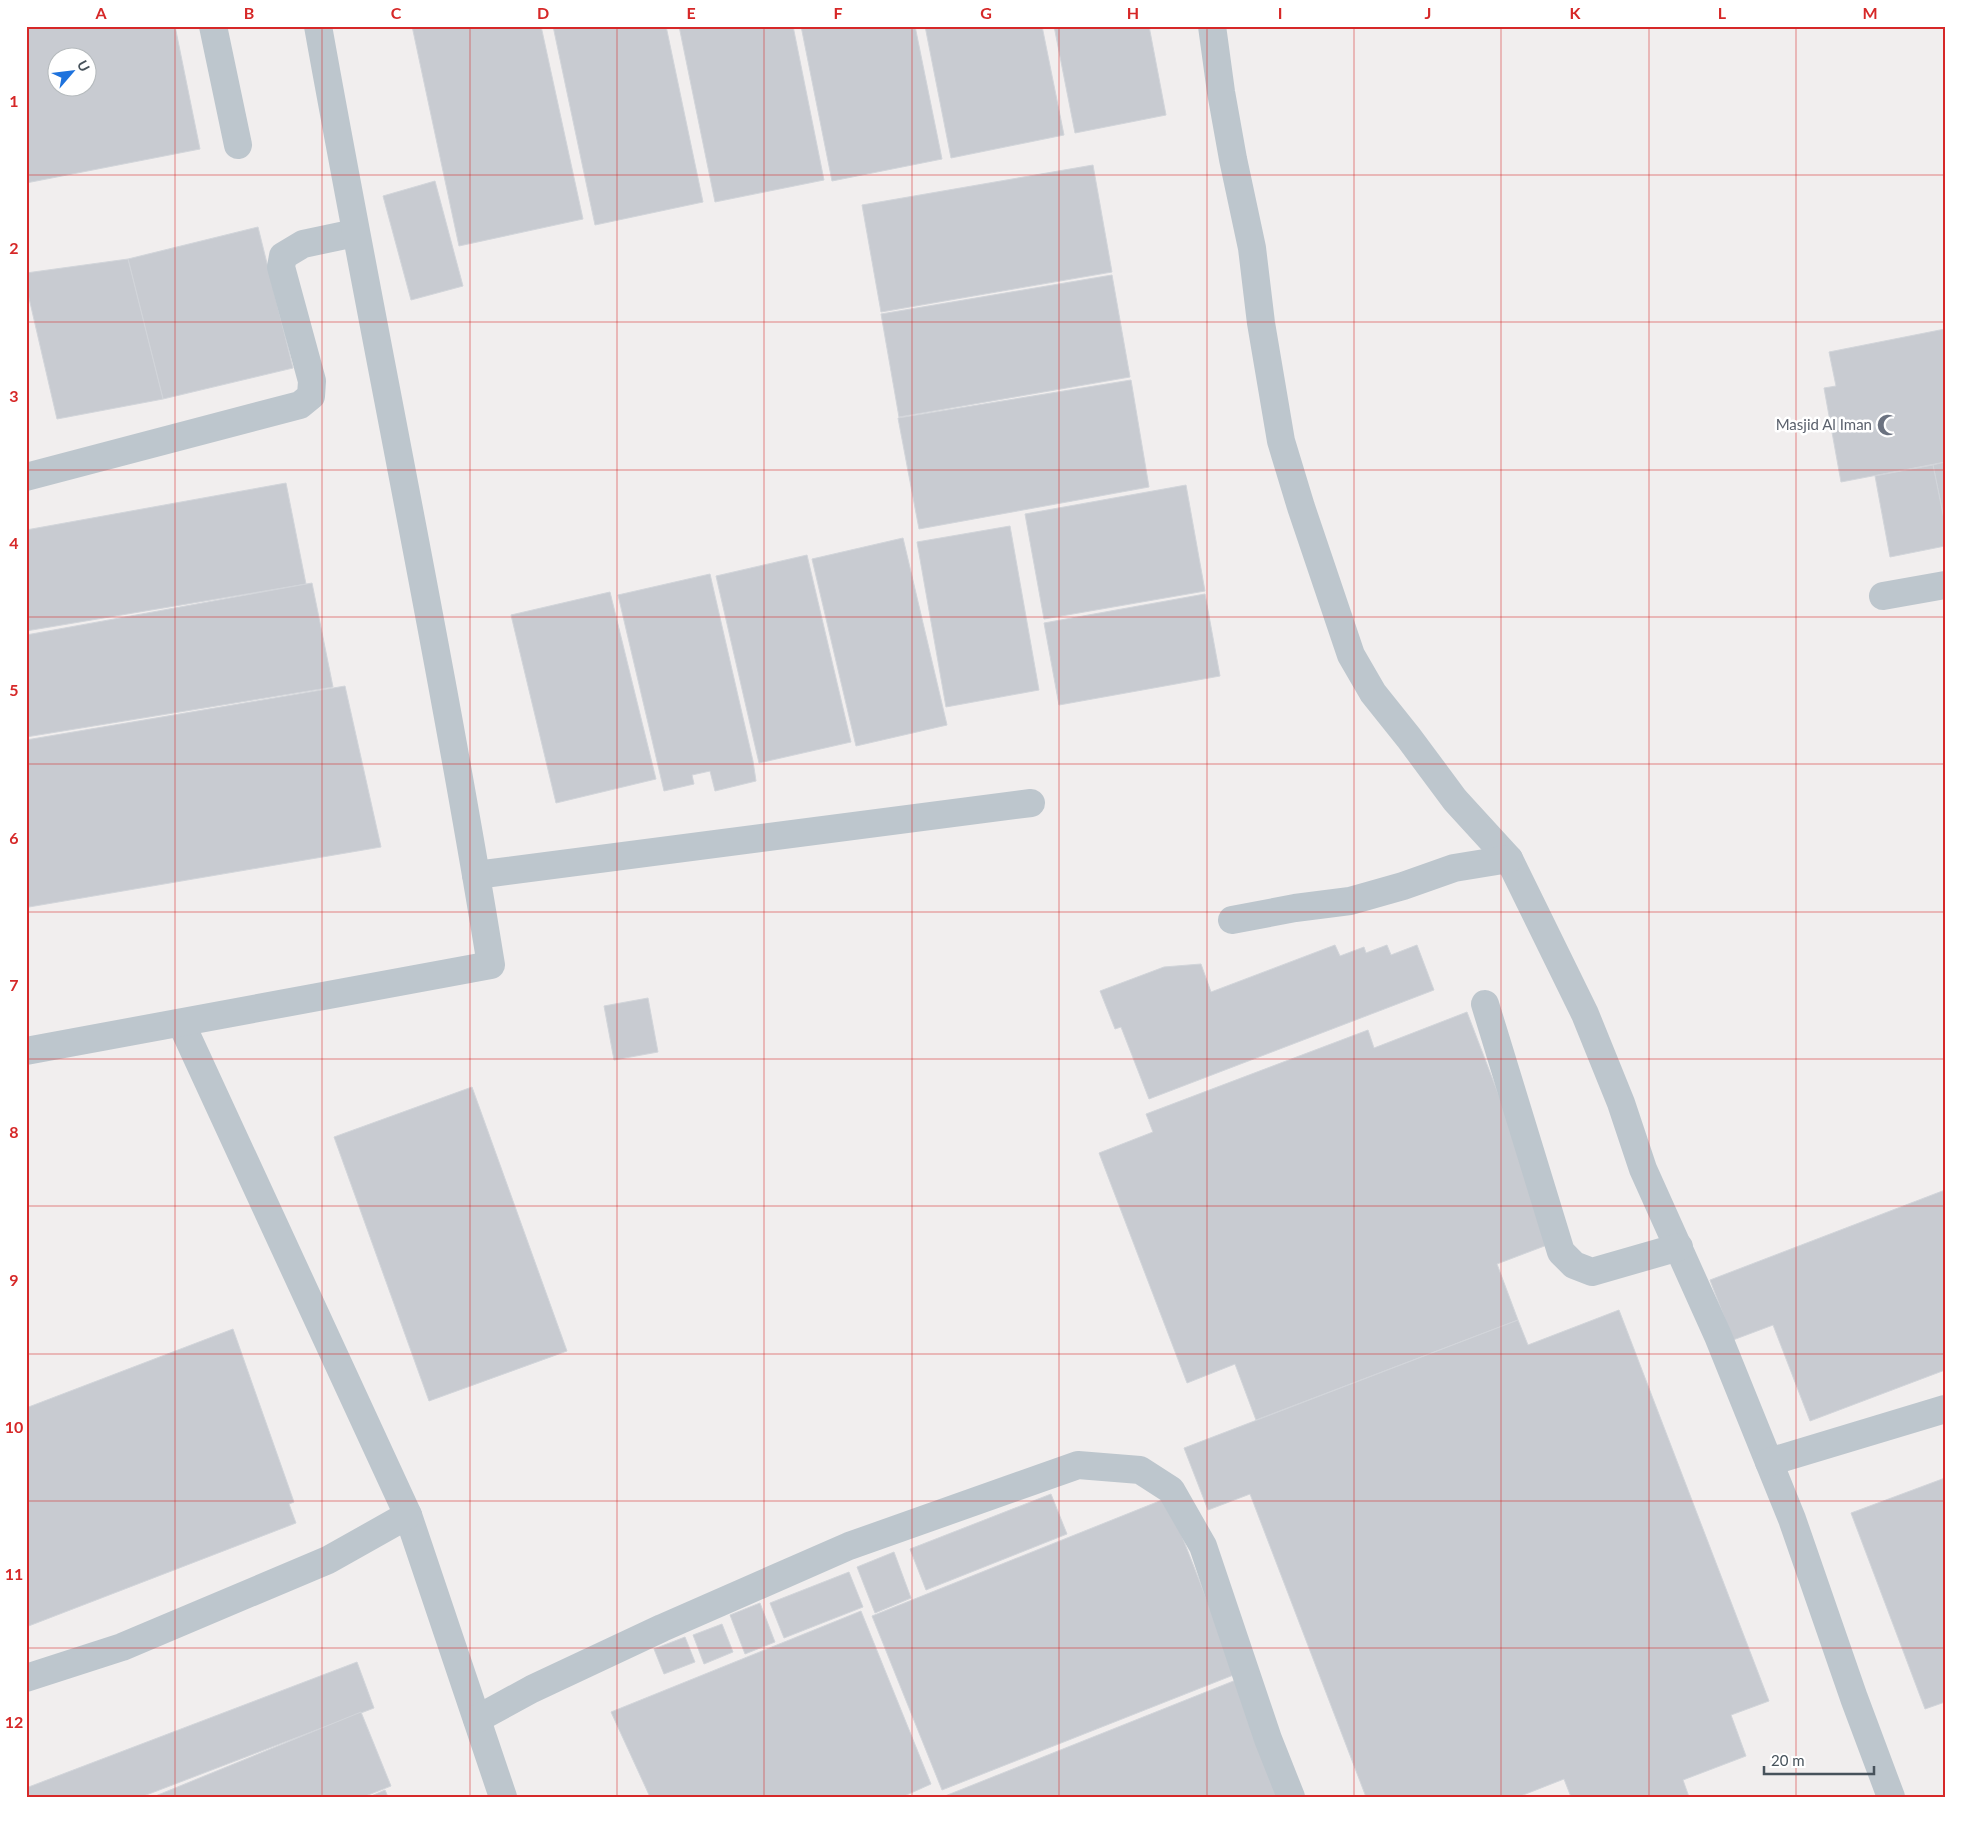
<svg xmlns="http://www.w3.org/2000/svg" width="1971" height="1823" font-family="Lato,sans-serif">
<style>
.building{fill:#c8cbd1;stroke:#d2d5da;fill-rule:evenodd}
.lines{fill:none;stroke-linecap:round;stroke-linejoin:round}
.minor{stroke:#bdc6cd;stroke-width:28}
.grid{fill:none;stroke:#d62828;stroke-width:1;stroke-opacity:0.55}
.labels{text-anchor:middle;stroke-width:5;stroke-linejoin:round;paint-order:stroke}
.worship-label{font-size:15px;fill:#5b616d;stroke:#fff;text-anchor:end}
.neatline{fill:none;stroke:#d62828;stroke-width:2}
.grid-label{font-size:16px;text-anchor:middle;font-weight:bold;fill:#d62828}
</style>
<rect width="100%" height="100%" fill="#f1eeee"/>
<g class="building">
<path d="M26,26h149l25,123 -174,34zM58,58h30v30h-30z"/>
<polygon points="412,26 541,26 583,219 459,246"/>
<polygon points="553,26 666,26 703,202 595,225"/>
<polygon points="679,26 793,26 824,180 715,202"/>
<polygon points="801,26 915,26 942,159 832,181"/>
<polygon points="925,26 1042,26 1064,135 951,158"/>
<polygon points="1054,26 1149,26 1166,115 1075,133"/>
<polygon points="1093,165 1112,272 881,312 862,205"/>
<polygon points="435,181 463,286 411,300 383,196"/>
<polygon points="258,227 293,368 163,399 128,259"/>
<polygon points="128,259 163,399 57,419 26,285 26,273"/>
<polygon points="1112,275 1130,377 899,417 881,314"/>
<polygon points="1945,329 1945,462 1841,482 1824,388 1836,386 1829,352"/>
<polygon points="1131,380 1149,487 919,529 898,418"/>
<polygon points="1945,462 1945,524 1933,465"/>
<polygon points="1933,465 1945,524 1945,546 1890,557 1875,476"/>
<polygon points="286,483 306,584 26,631 26,530"/>
<polygon points="1186,485 1205,591 1044,619 1025,514"/>
<polygon points="1010,526 1039,690 946,707 917,542"/>
<polygon points="903,538 947,725 856,746 812,559"/>
<polygon points="807,555 851,742 759,763 716,576"/>
<polygon points="710,574 753,761 756,781 715,791 710,771 692,775 694,784 664,791 618,595"/>
<polygon points="312,583 333,687 26,737 26,635"/>
<polygon points="610,592 656,779 556,803 511,615"/>
<polygon points="1205,594 1220,676 1059,705 1044,623"/>
<polygon points="345,686 381,847 29,907 26,895 26,740"/>
<polygon points="1335,945 1340,956 1364,947 1366,953 1387,945 1391,955 1417,945 1434,990 1149,1099 1121,1027 1115,1029 1100,991 1164,967 1201,964 1211,992"/>
<polygon points="648,998 658,1052 614,1060 604,1006"/>
<polygon points="1467,1012 1555,1242 1497,1264 1518,1320 1256,1420 1235,1364 1187,1383 1099,1153 1153,1132 1146,1114 1368,1030 1374,1048"/>
<polygon points="472,1087 567,1351 429,1401 334,1137"/>
<polygon points="1945,1190 1945,1370 1810,1421 1773,1325 1733,1340 1710,1280"/>
<polygon points="1619,1310 1769,1701 1731,1715 1746,1756 1683,1780 1689,1797 1571,1797 1564,1779 1518,1797 1366,1797 1250,1494 1208,1510 1184,1448 1518,1320 1528,1345"/>
<polygon points="233,1329 294,1502 289,1504 296,1523 26,1627 26,1408"/>
<polygon points="1945,1478 1945,1702 1925,1709 1851,1513"/>
<polygon points="1051,1494 1067,1534 926,1590 910,1549"/>
<polygon points="1167,1498 1236,1674 942,1790 872,1616"/>
<polygon points="894,1552 911,1598 875,1613 857,1567"/>
<polygon points="849,1572 863,1607 784,1638 770,1603"/>
<polygon points="760,1603 775,1642 745,1654 730,1615"/>
<polygon points="861,1611 931,1784 902,1797 650,1797 611,1712"/>
<polygon points="722,1624 733,1652 704,1664 693,1635"/>
<polygon points="685,1637 695,1662 664,1674 654,1649"/>
<polygon points="357,1662 374,1708 141,1797 26,1797 26,1788"/>
<polygon points="1236,1680 1283,1797 945,1796"/>
<polygon points="361,1712 391,1786 363,1797 153,1797"/>
<polygon points="385,1790 388,1797 369,1797"/>
</g>
<g class="lines">
<g class="minor">
<polyline points="213,26 238,145"/>
<polyline points="1212,26 1221,92 1233,159 1252,248 1261,323 1281,441 1301,507 1351,655 1373,693 1409,738 1455,800 1509,859 1585,1014 1621,1103 1643,1169 1718,1336 1792,1519 1854,1698 1891,1797"/>
<polyline points="26,477 300,405 311,396 312,381 281,267 283,256 303,244 355,233"/>
<polyline points="1883,596 1945,585"/>
<polyline points="476,875 1031,803"/>
<polyline points="1232,920 1295,908 1350,901 1403,886 1454,868 1509,859"/>
<polyline points="1485,1004 1561,1252 1574,1265 1592,1272 1679,1247"/>
<polyline points="181,1023 408,1515 503,1797"/>
<path d="M26,1051l465,-86c-51,-314 -117,-626 -173,-939"/>
<polyline points="1769,1462 1945,1409"/>
<polyline points="26,1678 122,1647 328,1560 408,1515"/>
<polyline points="477,1719 532,1689 662,1628 849,1546 1078,1465 1140,1470 1171,1490 1203,1546 1268,1739 1291,1797"/>
</g>
</g>
<path class="grid" d="M175,26v1771M322,26v1771M470,26v1771M617,26v1771M764,26v1771M912,26v1771M1059,26v1771M1207,26v1771M1354,26v1771M1501,26v1771M1649,26v1771M1796,26v1771M26,175h1919M26,322h1919M26,470h1919M26,617h1919M26,764h1919M26,912h1919M26,1059h1919M26,1206h1919M26,1354h1919M26,1501h1919M26,1648h1919"/>
<defs>
<g id="mosque-bare" transform="scale(1.725)"><path d="M3.5-4.9A6 6 0 1 0 3.5 4.9A5 5 0 1 1 3.5-4.9Z" fill="#6b7280" stroke="#fff" stroke-width="2.5" paint-order="stroke"/></g>
</defs>
<g fill-rule="evenodd">
<use href="#mosque-bare" x="1888" y="425"/>
</g>
<g class="labels">
<g class="worship-label">
<text x="1872" y="430">Masjid Al Iman</text>
</g>
</g>
<rect width="1971" height="1823" fill="none" stroke="#ffffff" stroke-width="55"/>
<g transform="translate(72 72) rotate(62)"><circle r="24" fill="#ffffff" stroke="#b5babd"/>
<path d="M0-4L9 19L0 12L-9 19Z" fill="#1d72dd"/>
<text y="-8" font-size="14" font-weight="bold" text-anchor="middle" fill="#47525b">U</text>
</g>
<path d="M1764 1766v8h110v-8" fill="none" stroke="#47525b" stroke-width="2.5"/>
<text x="1771" y="1766" font-size="15" fill="#47525b" stroke="#ffffff" stroke-width="4" paint-order="stroke">20 m</text>
<rect x="28" y="28" width="1916" height="1768" class="neatline"/>
<g class="grid-label">
<text x="101" y="19">A</text>
<text x="249" y="19">B</text>
<text x="396" y="19">C</text>
<text x="543" y="19">D</text>
<text x="691" y="19">E</text>
<text x="838" y="19">F</text>
<text x="986" y="19">G</text>
<text x="1133" y="19">H</text>
<text x="1280" y="19">I</text>
<text x="1428" y="19">J</text>
<text x="1575" y="19">K</text>
<text x="1722" y="19">L</text>
<text x="1870" y="19">M</text>
<text x="14" y="107">1</text>
<text x="14" y="254">2</text>
<text x="14" y="402">3</text>
<text x="14" y="549">4</text>
<text x="14" y="696">5</text>
<text x="14" y="844">6</text>
<text x="14" y="991">7</text>
<text x="14" y="1138">8</text>
<text x="14" y="1286">9</text>
<text x="14" y="1433">10</text>
<text x="14" y="1580">11</text>
<text x="14" y="1728">12</text>
</g>
</svg>
